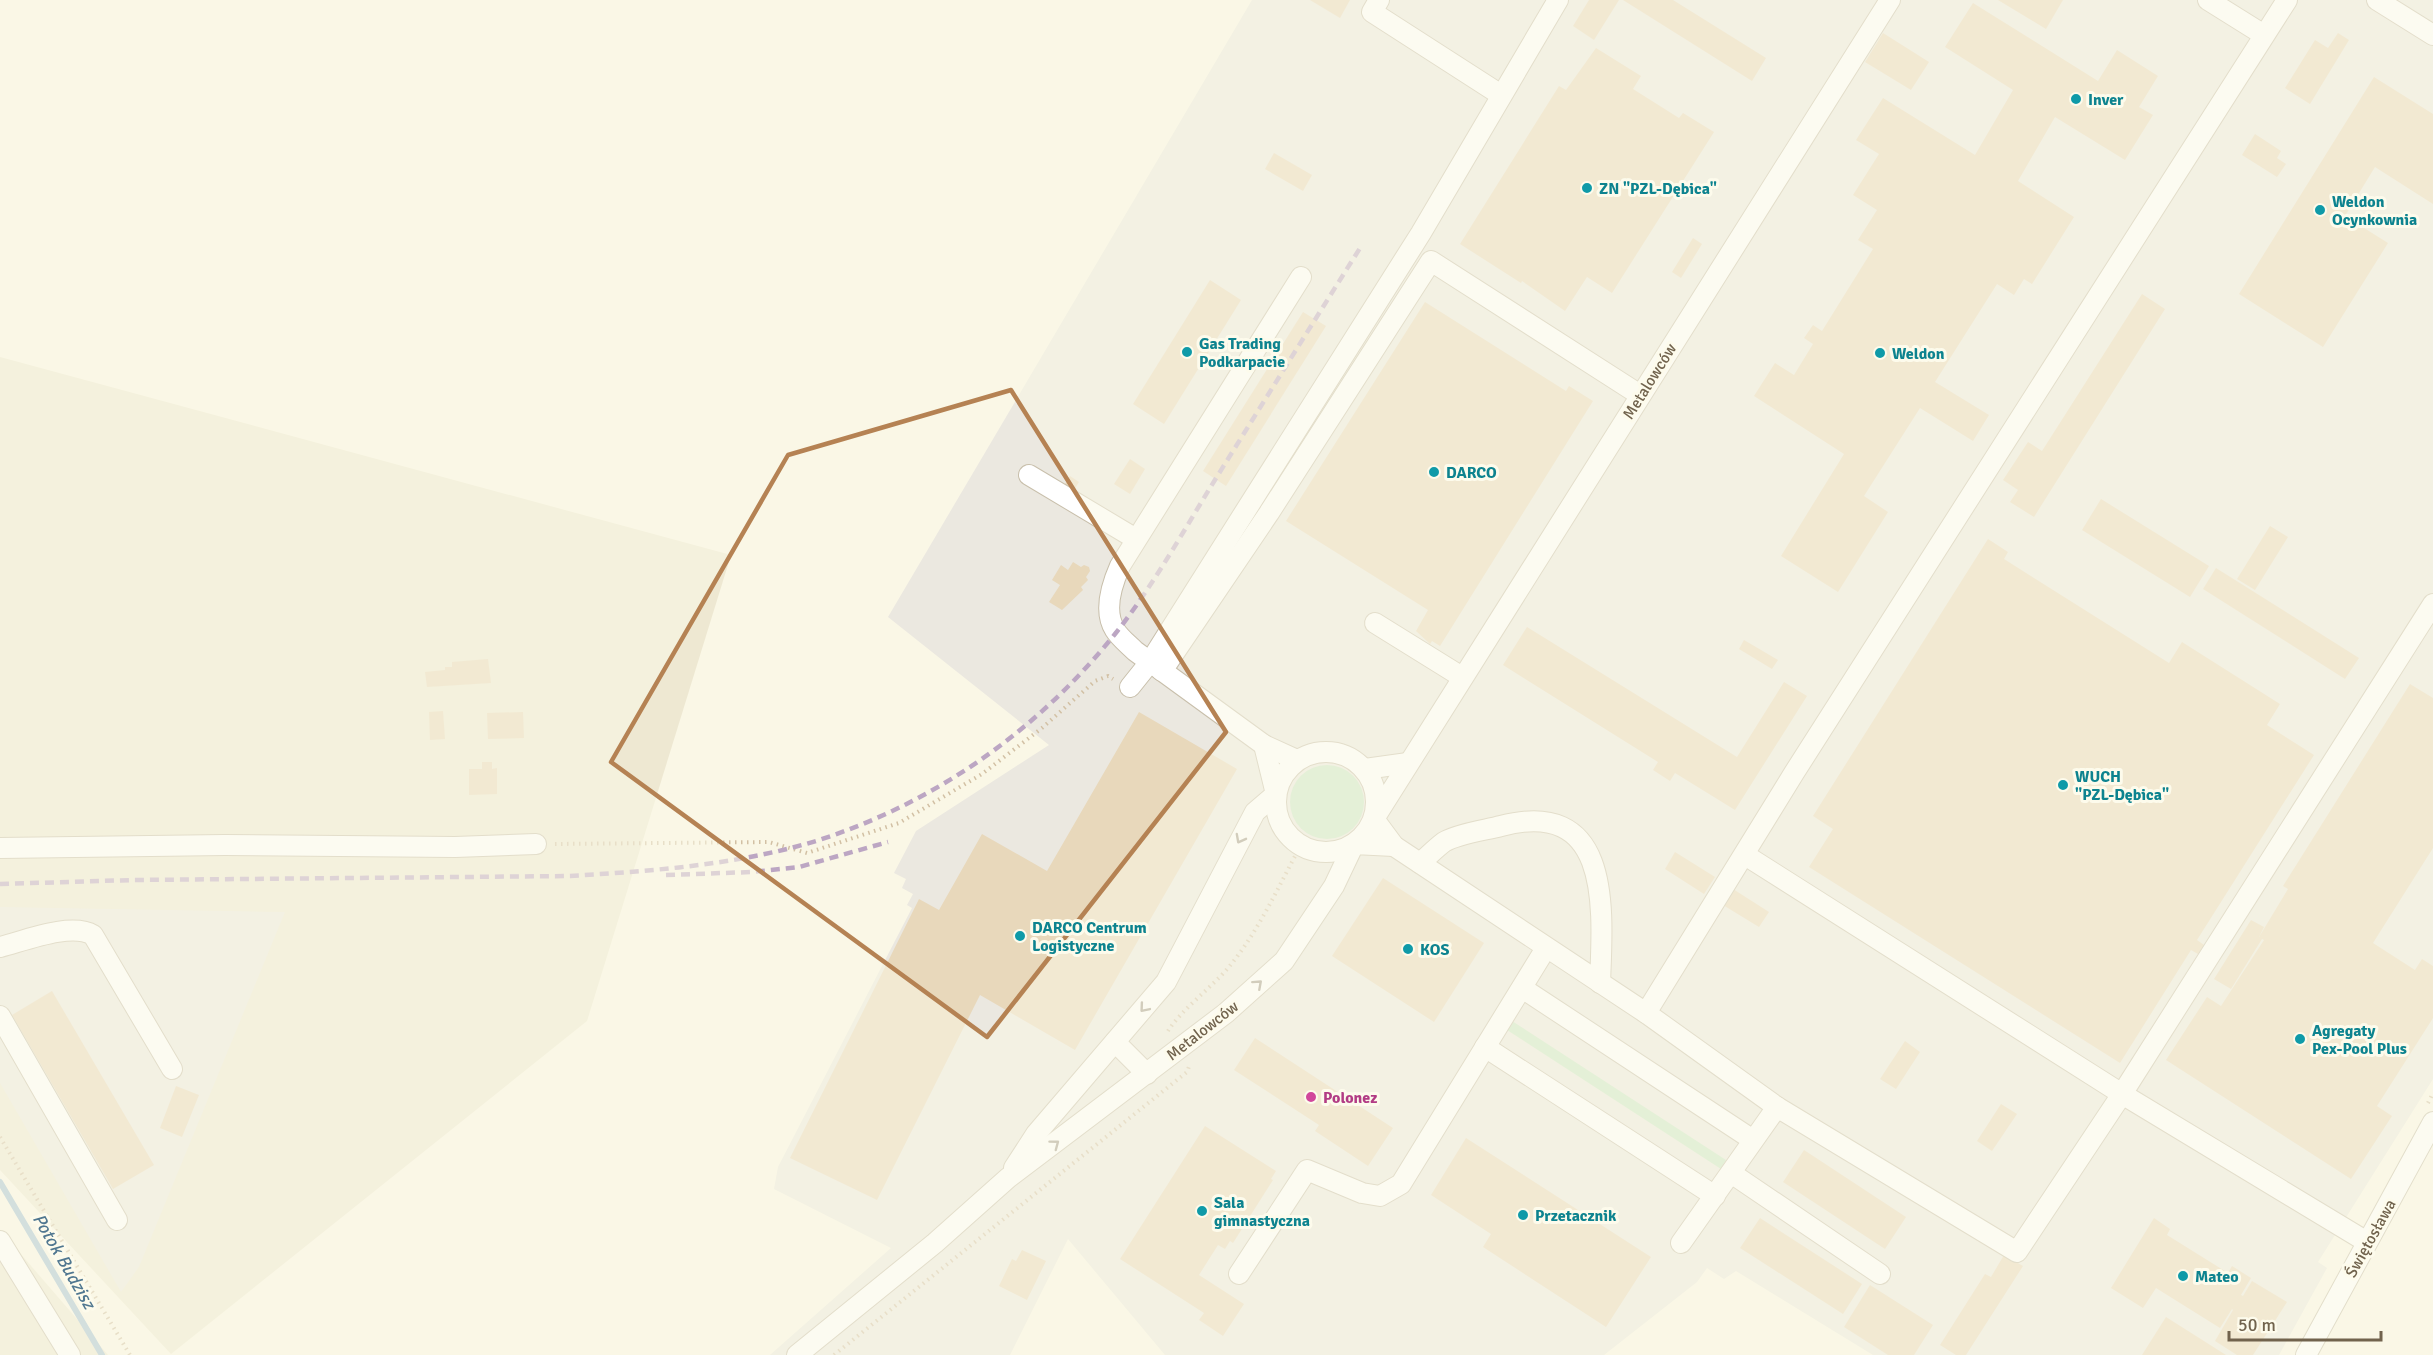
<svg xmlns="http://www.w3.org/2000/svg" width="2433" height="1355" font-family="Signika,sans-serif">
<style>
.residential{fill:#eee8d2}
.industrial{fill:#ebe8e0}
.green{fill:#cbe7c6}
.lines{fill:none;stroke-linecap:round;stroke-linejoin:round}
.stream{stroke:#a4c0d3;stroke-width:6}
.building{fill:#e8d8bb}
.minor-casing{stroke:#c8bfab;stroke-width:22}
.path{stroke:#d2c0a4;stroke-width:4;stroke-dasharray:1.5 4.5;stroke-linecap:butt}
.minor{stroke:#fff;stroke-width:20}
.rail{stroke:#bca6c3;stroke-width:4.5;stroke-dasharray:9 6;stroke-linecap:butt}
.oneway{stroke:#a39a8b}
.marked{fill:none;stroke:#b58253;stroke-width:4.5;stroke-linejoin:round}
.culture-dot{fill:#0f9aa8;stroke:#fdfbec;stroke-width:2}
.hotel-dot{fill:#d1479c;stroke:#fdfbec;stroke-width:2}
.labels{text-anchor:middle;stroke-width:6;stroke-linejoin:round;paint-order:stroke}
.culture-label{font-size:16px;font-weight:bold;fill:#0d838f;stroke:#fdfbec;text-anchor:start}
.street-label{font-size:16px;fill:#71634d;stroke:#fdfbec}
.hotel-label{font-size:16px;font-weight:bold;fill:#b23c85;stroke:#fdfbec;text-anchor:start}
.water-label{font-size:18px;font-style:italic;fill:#507790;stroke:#fdfbec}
</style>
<rect width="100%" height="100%" fill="#faf7e6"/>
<g class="residential">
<polygon points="0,357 731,555 587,1021 171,1354 0,1170"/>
<polygon points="0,1230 108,1355 0,1355"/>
</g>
<g class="industrial">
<polygon points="1252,0 2433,0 2433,1079 2318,1262 2327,1268 2279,1355 1873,1355 1736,1271 1724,1279 1707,1268 1697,1282 1604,1355 1165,1355 1068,1239 1010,1355 770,1355 891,1248 774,1189 778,1167 912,908 907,905 913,894 902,888 906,879 894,873 916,831 1049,745 888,617"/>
<polygon points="0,907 285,912 139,1267 121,1292 0,1083"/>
</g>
<g class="green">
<circle cx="1327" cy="802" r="37"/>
<polygon points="1512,1021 1726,1160 1721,1169 1507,1030"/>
</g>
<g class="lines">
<polyline class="stream" points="0,1182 102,1355"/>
</g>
<g class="building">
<polygon points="1310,0 1350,0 1340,18"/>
<polygon points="1589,0 1619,0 1594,40 1573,26"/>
<polygon points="1623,0 1673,0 1766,58 1752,81"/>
<polygon points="1998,0 2063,0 2046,29"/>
<polygon points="1973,3 2098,81 2117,50 2158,76 2139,107 2153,115 2125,160 2055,117 2018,181 2074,217 2032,284 2024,279 2014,295 1997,284 1935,382 1989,415 1973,441 1920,408 1864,496 1888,512 1838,592 1781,556 1844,454 1754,396 1775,363 1794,375 1813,344 1804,338 1813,325 1822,331 1873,249 1858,240 1877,210 1853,195 1879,154 1856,140 1883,98 1975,155 2013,90 1945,47"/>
<polygon points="1883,33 1929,62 1911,90 1865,62"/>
<polygon points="2338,33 2349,40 2310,104 2285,88 2315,40 2328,48"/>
<polygon points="1596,48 1641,76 1633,89 1679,118 1683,113 1714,132 1612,293 1587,277 1565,311 1522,281 1521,283 1460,244 1559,86 1566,90"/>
<polygon points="2374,77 2433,114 2433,204 2375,167 2345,216 2388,243 2323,347 2239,294"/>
<polygon points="2255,134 2281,151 2277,158 2286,164 2277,177 2242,155"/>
<polygon points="1274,153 1312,175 1303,191 1265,169"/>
<polygon points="1693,238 1702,244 1681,278 1672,272"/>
<polygon points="1210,280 1241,300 1164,424 1133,404"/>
<polygon points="2142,294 2165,309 2034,517 2010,502 2018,490 2003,480 2028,442 2042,451"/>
<polygon points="1425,302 1566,391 1569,386 1593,401 1440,646 1432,641 1430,644 1416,631 1428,610 1286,521"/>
<polygon points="1303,312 1326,326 1226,486 1203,471"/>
<polygon points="1130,459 1145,469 1130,494 1114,484"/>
<polygon points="1070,476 1079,482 1074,490 1065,484"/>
<polygon points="2101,499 2209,566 2190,597 2082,530"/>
<polygon points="2270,526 2288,537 2255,590 2237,579"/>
<polygon points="1988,539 2008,552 2004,559 2169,663 2182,642 2280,704 2267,725 2314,755 2197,940 2204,945 2198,954 2191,950 2120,1063 1809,867 1833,829 1813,816"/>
<polygon points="1073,562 1081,567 1084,565 1089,567 1090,571 1086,577 1088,580 1081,587 1083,590 1062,610 1049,602 1060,585 1052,580 1061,565 1068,570"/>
<polygon points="2216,568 2359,658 2345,679 2203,589"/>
<polygon points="1527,627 1737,757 1784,682 1807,696 1735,810 1675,773 1670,781 1653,770 1658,762 1503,665"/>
<polygon points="1744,640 1778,660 1772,669 1739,649"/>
<polygon points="488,659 491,683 427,687 425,672 445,670 445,667 452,667 452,662"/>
<polygon points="2410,684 2433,698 2433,848 2373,943 2415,970 2422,959 2433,966 2433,1018 2377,1106 2392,1116 2351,1179 2166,1060 2207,997 2221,1006 2264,940 2262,939 2231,989 2214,979 2251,920 2264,927 2259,937 2288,889 2283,886"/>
<polygon points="443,711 445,739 430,740 429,712"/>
<polygon points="523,712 524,738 488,739 487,713"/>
<polygon points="1139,712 1237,769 1075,1050 980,995 877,1200 790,1158 919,899 939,910 982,834 1047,871"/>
<polygon points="482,762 492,762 492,769 497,768 497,794 469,795 469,769 482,769"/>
<polygon points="1675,852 1715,877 1704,894 1665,869"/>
<polygon points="1383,878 1484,943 1434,1022 1332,956"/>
<polygon points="1733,889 1769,912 1759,927 1723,905"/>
<polygon points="52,991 154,1165 113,1189 12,1015"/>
<polygon points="1255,1038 1393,1128 1368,1166 1315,1131 1319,1125 1234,1070"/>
<polygon points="1905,1041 1920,1052 1896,1089 1880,1079"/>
<polygon points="176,1086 199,1095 182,1137 160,1128"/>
<polygon points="2001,1104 2017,1114 1992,1151 1977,1141"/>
<polygon points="1205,1126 1276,1171 1271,1179 1273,1180 1233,1243 1230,1241 1225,1249 1218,1245 1199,1275 1244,1304 1223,1336 1199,1320 1204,1313 1120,1259"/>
<polygon points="1466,1138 1651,1257 1606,1327 1483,1247 1491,1234 1431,1195"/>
<polygon points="1804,1150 1906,1217 1885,1249 1783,1182"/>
<polygon points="1760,1218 1862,1284 1843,1314 1740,1248"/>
<polygon points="2154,1218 2170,1229 2167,1235 2228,1273 2232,1266 2251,1278 2241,1295 2243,1296 2252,1281 2287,1302 2253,1355 2237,1355 2215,1341 2233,1310 2232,1309 2220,1328 2156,1288 2143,1308 2111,1288"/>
<polygon points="1022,1250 1046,1261 1027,1300 999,1286 1012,1259 1016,1261"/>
<polygon points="2004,1255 2023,1266 1966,1355 1956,1355 1940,1345 1985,1274 1991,1277"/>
<polygon points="1870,1285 1933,1325 1914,1355 1888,1355 1844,1327"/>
<polygon points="2166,1317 2226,1355 2142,1355"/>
</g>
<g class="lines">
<g class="minor-casing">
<g id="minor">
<polyline points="1379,0 1372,12 1501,95"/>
<polyline points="1890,0 1374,819 1394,846 1646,1013 1777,1107 2017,1252 2122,1094 2367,1242"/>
<polyline points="2208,0 2264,35"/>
<polyline points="2377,0 2433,35"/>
<polyline points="1029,475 1136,539"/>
<polyline points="1375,623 1462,677"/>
<polyline points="1162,671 1269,513 1431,261 1640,395"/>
<polyline points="1130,687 1150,662 1421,233 1558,0"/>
<circle cx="1326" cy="802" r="50"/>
<path d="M1297,760l-33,-15 -129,-94c-7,-7 -15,-13 -20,-21 -12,-19 -3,-46 5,-64l181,-289"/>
<polyline points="1365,769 1408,763"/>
<polyline points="0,848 225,845 455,847 536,844"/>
<polyline points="1745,855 2122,1094 2433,604"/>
<path d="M1420,863c8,-7 16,-15 24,-21 13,-8 42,-12 57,-16 111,-29 102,82 99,157"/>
<path d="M0,947c24,-6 71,-25 93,-12l79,134"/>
<polyline points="1522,988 1753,1140"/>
<polyline points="1646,1013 1794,773 2287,0"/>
<polyline points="0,1016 117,1220"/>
<polyline points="1115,1042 1147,1074"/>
<polyline points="1485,1047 1715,1196"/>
<polyline points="1014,1168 1036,1134 1166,982 1255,812 1276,794 1264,745"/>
<polyline points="1731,1173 1880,1274"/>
<polyline points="0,1241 70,1355"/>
<polyline points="1681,1243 1777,1107"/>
<polyline points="1239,1274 1307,1170 1362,1193 1380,1196 1401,1184 1546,948"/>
<polyline points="797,1355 935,1243 1008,1178 1226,1013 1284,961 1334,886 1354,844 1394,846"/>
<polyline points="2306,1355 2433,1122"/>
</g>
</g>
<g class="path">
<polyline points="555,844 769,842 807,853 899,823 982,774 1042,728 1095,681 1108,676 1113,679"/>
<path d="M1168,1031c13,-21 43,-43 60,-63 31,-37 50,-81 73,-123"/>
<polyline points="2428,1103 2433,1093"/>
<polyline points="0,1137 130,1355"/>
<polyline points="834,1355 1187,1072 1190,1064"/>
</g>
<use href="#minor" class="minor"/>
<g class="rail">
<polyline points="666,875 752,872 799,867 888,842"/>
<path d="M0,884l134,-4 436,-4c82,-5 167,-11 246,-35 119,-38 221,-110 299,-207 39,-49 70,-106 103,-159 48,-77 96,-154 144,-230"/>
</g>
</g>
<defs><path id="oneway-chevron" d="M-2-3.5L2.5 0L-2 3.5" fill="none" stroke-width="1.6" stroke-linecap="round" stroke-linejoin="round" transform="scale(1.5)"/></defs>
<g class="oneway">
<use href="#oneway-chevron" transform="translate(1240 839) rotate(118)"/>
<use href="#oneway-chevron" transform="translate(1258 984) rotate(-42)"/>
<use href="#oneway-chevron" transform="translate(1144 1008) rotate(130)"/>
<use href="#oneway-chevron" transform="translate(1055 1144) rotate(-37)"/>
</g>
<path d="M0 0H2433V1355H0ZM1011,390l215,342 -239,305 -376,-275 177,-307z" fill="#faf7e6" fill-opacity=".55" fill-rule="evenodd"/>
<path class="marked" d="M1011,390l215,342 -239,305 -376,-275 177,-307z"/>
<g class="culture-dot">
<circle cx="2076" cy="99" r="6"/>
<circle cx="1587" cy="188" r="6"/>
<circle cx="2320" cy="210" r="6"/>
<circle cx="1187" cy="352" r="6"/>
<circle cx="1880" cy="353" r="6"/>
<circle cx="1434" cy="472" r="6"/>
<circle cx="2063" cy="785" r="6"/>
<circle cx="1020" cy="936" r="6"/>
<circle cx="1408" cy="949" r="6"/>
<circle cx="2300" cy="1039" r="6"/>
<circle cx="1202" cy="1211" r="6"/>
<circle cx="1523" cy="1215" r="6"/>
<circle cx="2183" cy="1276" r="6"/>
</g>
<circle class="hotel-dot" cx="1311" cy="1097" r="6"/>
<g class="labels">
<g class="culture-label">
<text x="2088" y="105">Inver</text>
<text x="1599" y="194">ZN "PZL-Dębica"</text>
<text x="2332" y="207">Weldon<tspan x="2332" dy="18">Ocynkownia</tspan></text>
<text x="1199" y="349">Gas Trading<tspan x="1199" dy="18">Podkarpacie</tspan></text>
<text x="1892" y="359">Weldon</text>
<text x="1446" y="478">DARCO</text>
<text x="2075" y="782">WUCH<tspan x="2075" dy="18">"PZL-Dębica"</tspan></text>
<text x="1032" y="933">DARCO Centrum<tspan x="1032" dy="18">Logistyczne</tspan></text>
<text x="1420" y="955">KOS</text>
<text x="2312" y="1036">Agregaty<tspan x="2312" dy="18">Pex-Pool Plus</tspan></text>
<text x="1214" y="1208">Sala<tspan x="1214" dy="18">gimnastyczna</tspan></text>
<text x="1535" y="1221">Przetacznik</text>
<text x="2195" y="1282">Mateo</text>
</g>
<g class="street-label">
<text transform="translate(1649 381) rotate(-58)" y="6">Metalowców</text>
<text transform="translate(1202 1030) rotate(-38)" y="6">Metalowców</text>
<text transform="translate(2370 1238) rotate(-61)" y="6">Świętosława</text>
</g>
<g class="hotel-label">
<text x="1323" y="1103">Polonez</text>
</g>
<g class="water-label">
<text transform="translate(64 1261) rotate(60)" y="6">Potok Budzisz</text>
</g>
</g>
<path d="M2229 1331v9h152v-9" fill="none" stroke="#71634d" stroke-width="3"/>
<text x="2238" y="1331" font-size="18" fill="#71634d" stroke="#fdfbec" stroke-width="4.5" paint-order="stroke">50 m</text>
</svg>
